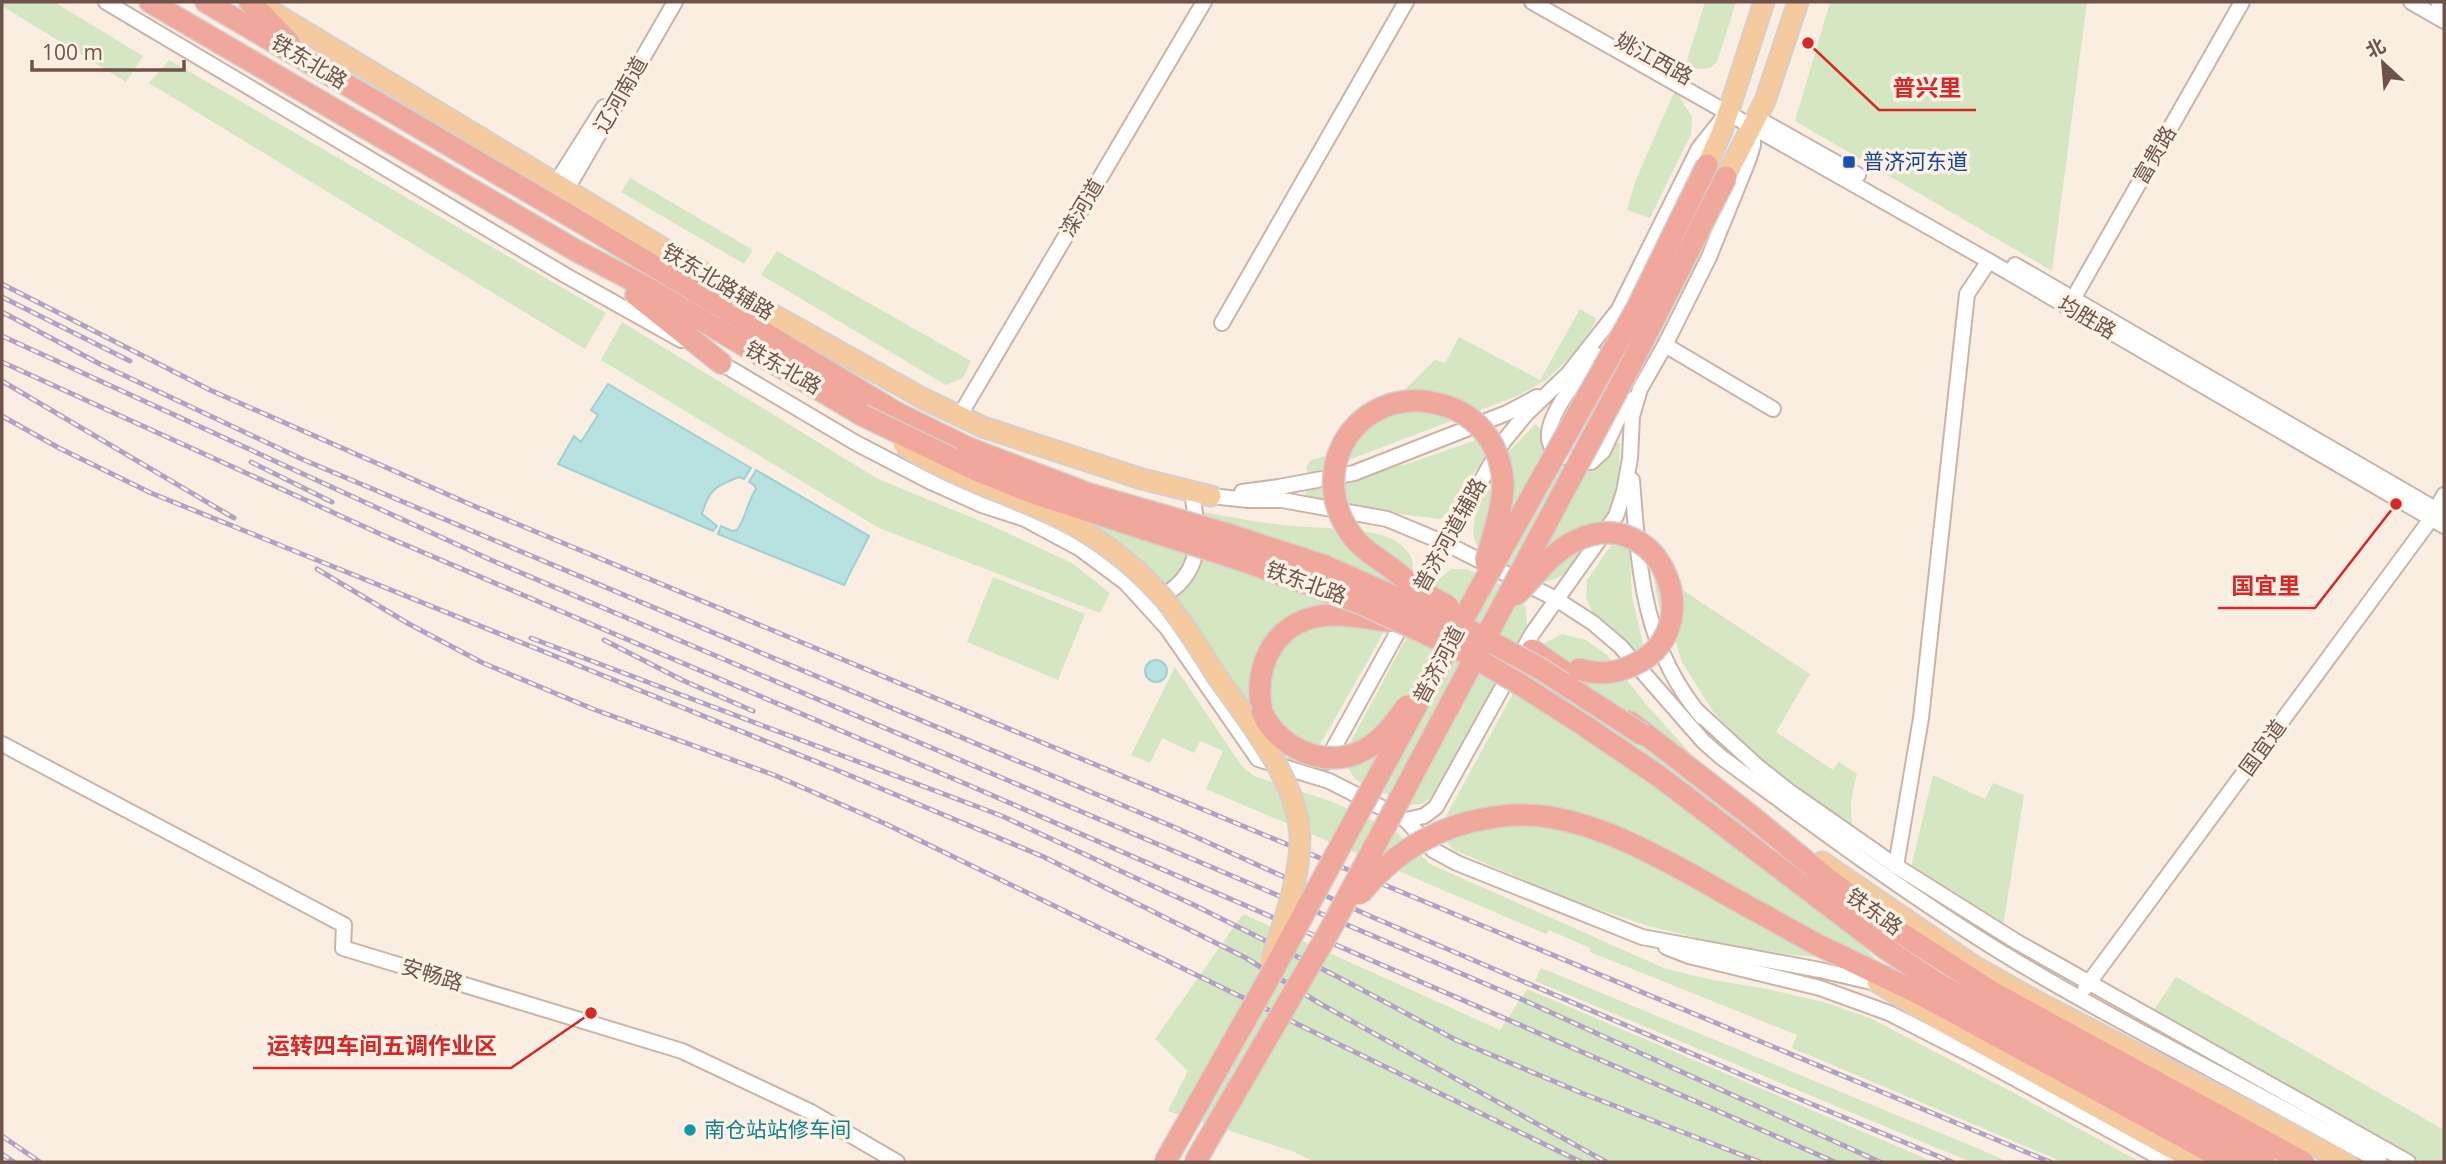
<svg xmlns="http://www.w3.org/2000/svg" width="2446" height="1164" font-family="'Open Sans','Noto Sans SC',sans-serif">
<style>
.green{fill:#d5e6c2}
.water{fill:#b8e1e2;stroke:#9fd1d3;stroke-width:2}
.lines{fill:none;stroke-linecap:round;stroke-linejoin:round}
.minor-casing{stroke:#cab4a9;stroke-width:18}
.major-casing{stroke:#d7cfcc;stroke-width:23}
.highway-casing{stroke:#d7cfcc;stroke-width:24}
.minor{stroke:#fff;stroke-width:14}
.major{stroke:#f5ca9e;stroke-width:19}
.highway{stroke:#f0a89c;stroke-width:21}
.rail-casing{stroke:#afa2c2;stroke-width:5}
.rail{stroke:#fef2e7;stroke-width:2.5;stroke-dasharray:8;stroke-linecap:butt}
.major-bridge-casing{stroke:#d7cfcc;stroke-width:23;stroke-linecap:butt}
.highway-bridge-casing{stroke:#d7cfcc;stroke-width:24;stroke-linecap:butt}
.major-bridge{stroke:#f5ca9e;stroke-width:19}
.highway-bridge{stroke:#f0a89c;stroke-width:21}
.transit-dot{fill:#1a4fb4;stroke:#fef2e7;stroke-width:2.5}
.culture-dot{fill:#0f9aa8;stroke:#fef2e7;stroke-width:2.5}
.labels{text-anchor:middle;stroke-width:7;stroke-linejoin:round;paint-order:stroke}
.street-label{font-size:21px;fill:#6f534a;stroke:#fef2e7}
.transit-label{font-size:21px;fill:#164399;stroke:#fef2e7;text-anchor:start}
.culture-label{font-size:21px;fill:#0d838f;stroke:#fef2e7;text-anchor:start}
.leader{fill:none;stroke:#d62828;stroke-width:2.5}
.callout-dot{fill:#d62828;stroke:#fef2e7;stroke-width:2.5}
.callout-label{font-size:23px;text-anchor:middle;font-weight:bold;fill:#d62828;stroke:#fef2e7;stroke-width:7;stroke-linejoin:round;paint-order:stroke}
</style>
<rect width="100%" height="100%" fill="#faeee2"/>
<g class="green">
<polygon points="2,2 54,2 143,56 126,82 2,6"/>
<polygon points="1705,2 1736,2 1717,62 1710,68 1684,70"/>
<polygon points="1830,2 2087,2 2052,271 1795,121"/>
<polygon points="169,60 606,313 585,349 149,83"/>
<polygon points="1675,90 1692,117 1691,134 1650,218 1627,210 1635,182"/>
<polygon points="630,178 753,250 744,264 621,192"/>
<polygon points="777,251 971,361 963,378 946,385 761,275"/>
<polygon points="1580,309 1595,318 1596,321 1578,349 1546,380 1517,396 1317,472 1308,473 1306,467 1311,460 1326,456 1397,397 1435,360 1445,363 1459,337 1540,380"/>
<polygon points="622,322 878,479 990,525 1072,563 1110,593 1100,613 879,528 601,360"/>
<path d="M1536,424l7,8c-1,22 9,36 31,37 7,0 16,1 22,-3 7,-6 12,-16 17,-23h7l-2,42 -10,35 -45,55c-18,11 -27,6 -45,-4 -12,-7 -33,-14 -41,-26 -15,-23 20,-79 36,-98 7,-8 15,-15 23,-23z"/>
<polygon points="1499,432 1453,508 1440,519 1325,505 1305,494 1310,483 1407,464"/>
<path d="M1204,512c26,5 52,10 79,13 30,4 85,1 111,15 9,5 18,14 19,25 2,19 -81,158 -96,185l-10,9 -13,3 -15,-10 -108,-155 14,-9 12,-21 11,-27z"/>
<polygon points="1628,521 1632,597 1648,665 1592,612 1586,597 1587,580"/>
<polygon points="1093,523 1191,552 1182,573 1166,590 1089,527"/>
<path d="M1659,565l25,26 126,83 -34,58 57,38 6,-8 18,12c-5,19 -8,35 -4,55l-95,-73 -24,-21 -20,-22 -32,-51 -7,-23 -16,-32 -6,-34z"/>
<polygon points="1451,569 1467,569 1517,593 1526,608 1527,626 1431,798 1422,804 1410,805 1356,780 1347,767 1343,756 1436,582"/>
<polygon points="993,577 1085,614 1058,680 967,642"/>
<polygon points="1562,634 1586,640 1607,655 1646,704 1877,961 1792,955 1713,942 1649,926 1576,902 1452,849 1439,830 1451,807 1539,646"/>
<polygon points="1175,667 1241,765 1254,776 1333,802 1395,831 1430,864 1666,969 1713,980 1767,989 1827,1003 1872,1019 2012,1092 2140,1162 2063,1162 1792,1048 1797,1035 1590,952 1590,948 1549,930 1546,934 1206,789 1223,751 1200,741 1194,753 1162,738 1150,763 1131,755"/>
<polygon points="1933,775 1985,799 1993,783 2024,795 2003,926 1910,872"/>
<polygon points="1243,914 1500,1030 1527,989 1934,1162 1315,1162 1292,1151 1168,1111 1188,1071 1155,1039"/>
<polygon points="1541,968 1991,1154 2008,1162 1971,1162 1535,981"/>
<polygon points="2176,977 2444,1130 2444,1162 2423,1162 2152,1013"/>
</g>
<g class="water">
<path d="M608,384l143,84 -7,11 -5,-2c-23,9 -30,12 -37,37l15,12 -4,5 -155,-67 16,-28 7,6 17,-27 -7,-5z"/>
<path d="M756,470l113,66 -25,49 -126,-51 3,-8 11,5 5,-1c9,-12 10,-28 19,-41l-2,-4 -5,-3z"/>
<circle cx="1156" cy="671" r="11"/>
</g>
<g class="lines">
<g class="minor-casing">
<g id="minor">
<polyline points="106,2 565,275 681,340"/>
<polyline points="1532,2 1989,261 2444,526"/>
<polyline points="2411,2 2444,21"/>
<polyline points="2438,2 2444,6"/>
<polyline points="1757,118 1858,175"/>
<polyline points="556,183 604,107"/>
<polyline points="567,189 675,2"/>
<polyline points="2015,265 2444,514"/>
<polyline points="2069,306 2242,2"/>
<polyline points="1613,321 1699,148 1723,118"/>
<polyline points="1222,323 1406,2"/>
<polyline points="1665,345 1773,409"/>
<path d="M1595,354c-23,35 -89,103 -4,108l12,-11 15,-32 15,-20"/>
<polyline points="714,359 856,443 929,481 982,505 1025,519 1079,548 1126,583 1167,628 1258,759 1329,781 1406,820 1433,850 1457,863 1642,937 1820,970 1884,985"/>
<polyline points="960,415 1204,2"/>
<path d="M1632,480c7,88 10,167 70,237"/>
<polyline points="1242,492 1279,487 1354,473 1507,413 1537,397"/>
<path d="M1211,496l37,4h34l105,19 60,25 109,55 37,24 27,23 83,95 18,16c93,68 185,137 283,197 122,74 252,137 376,208"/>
<path d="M1153,596l6,2c47,-25 39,-62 33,-107h8"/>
<polyline points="1417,596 1503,442 1526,414 1568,374 1616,313"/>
<polyline points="1698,712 1757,766 1790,792 1896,866 2017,942 2408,1162"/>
<polyline points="2,744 344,925 343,948 682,1051 811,1112 897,1162"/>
<polyline points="1326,762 1406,617"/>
<polyline points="1406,820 1424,816 1436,807 1532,634 1616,516 1624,492 1630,458 1632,416 1640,389 1665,345 1709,257 1748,161 1753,145 1753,128"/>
<polyline points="1896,866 1921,718 1967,294 1989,261"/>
<polyline points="1666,947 1689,956 1820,988 1889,1013 1983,1061 2168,1162"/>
<polyline points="2085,988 2431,519 2444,495"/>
</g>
</g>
<g class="major-casing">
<g id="major">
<polyline points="256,2 704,273"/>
<polyline points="1707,165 1722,131 1764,2"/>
<polyline points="1726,177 1765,101 1798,2"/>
<polyline points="729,290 924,399 983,427 1142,479 1211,496"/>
<polyline points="1822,862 1974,966 2036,1001 2346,1162"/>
<polyline points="1877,982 1944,1023 2196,1162"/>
</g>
</g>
<g class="highway-casing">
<g id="highway">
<polyline points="150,2 575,250 644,286 862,415"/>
<polyline points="206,2 587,226 897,413 968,448"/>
<polyline points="250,2 289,42"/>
<polyline points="682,270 740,297"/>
<polyline points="636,295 721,363"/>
<polyline points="1532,650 1577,681"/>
<path d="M1262,712c-10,-50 16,-95 69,-97 22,-1 44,5 66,7"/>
<polyline points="1630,722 1750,815 1829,880 1901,933 1992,992 2303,1162"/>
<polyline points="1582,724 1660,777 1882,946 1932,980 2032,1037 2264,1162"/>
<polyline points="1760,913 1818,945 1920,994 2229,1162"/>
</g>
</g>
<use href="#minor" class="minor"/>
<use href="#major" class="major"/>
<use href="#highway" class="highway"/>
<g class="rail-casing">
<g id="rail">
<polyline points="2,284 210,390 474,506 2050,1162"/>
<polyline points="2,297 130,361"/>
<polyline points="2,312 100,364 304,460 1174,827 1370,916 1768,1086 1952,1162"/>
<polyline points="2,336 491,560 1521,999 1880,1162"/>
<polyline points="2,362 387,537 973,787 1835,1162"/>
<polyline points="2,381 234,518"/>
<polyline points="2,416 59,448 151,493 832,768 1044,857 1246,958 1319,1003 1606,1162"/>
<polyline points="251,462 332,502"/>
<polyline points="317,569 409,624 483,663 593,709 774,775 886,824 1581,1162"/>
<polyline points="531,638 1002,816 1194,905 1340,978 1456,1040 1584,1094 1760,1162"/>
<polyline points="604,640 682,680 753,711"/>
<polyline points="2,1136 40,1162"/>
<polyline points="2,1154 14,1162"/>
</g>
</g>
<use href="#rail" class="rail"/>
<g class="major-bridge-casing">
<path id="major-bridge" d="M903,444c50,36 122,53 177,85 32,19 61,43 85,71 19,23 35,50 51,75 31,45 83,106 84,163 0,42 -17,84 -29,124"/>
</g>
<g class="highway-bridge-casing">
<g id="highway-bridge">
<polyline points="862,415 976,470 1033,493 1241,560 1362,604 1457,648 1513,680 1582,724"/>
<polyline points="968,448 1089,494 1224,533 1325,566 1467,629 1541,669 1643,735"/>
<path d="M1516,595c18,-18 36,-43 59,-54 85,-42 139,91 56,125 -17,8 -34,9 -52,3"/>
<path d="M1448,606c-22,-10 -38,-23 -57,-38 -13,-10 -27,-17 -37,-30 -47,-58 -8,-141 68,-137 18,2 35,7 49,18 20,16 31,39 32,65 0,26 -11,52 -17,78"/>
<path d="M1262,712c17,39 70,60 107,35 16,-10 27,-26 38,-41"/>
<path d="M1360,894c29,-36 64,-60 109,-72 19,-4 38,-8 58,-7 77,2 166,62 233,98"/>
<polyline points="1165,1162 1264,987 1477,594 1637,308 1707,165"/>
<polyline points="1195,1162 1330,930 1626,374 1726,177"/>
</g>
</g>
<use href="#major-bridge" class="major-bridge"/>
<use href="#highway-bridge" class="highway-bridge"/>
</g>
<rect class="transit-dot" x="1842" y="155" width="14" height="14" rx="3.5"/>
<circle class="culture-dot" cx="690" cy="1130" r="7"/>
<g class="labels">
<g class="street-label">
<text transform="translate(1654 59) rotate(29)" y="7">姚江西路</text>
<text transform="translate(309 62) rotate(31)" y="7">铁东北路</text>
<text transform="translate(621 95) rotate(-60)" y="7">辽河南道</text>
<text transform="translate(2155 155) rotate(-60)" y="7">富贵路</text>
<text transform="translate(1082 208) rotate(-59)" y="7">滦河道</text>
<text transform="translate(718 282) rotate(31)" y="7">铁东北路辅路</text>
<text transform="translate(2087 318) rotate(30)" y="7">均胜路</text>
<text transform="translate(783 368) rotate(30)" y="7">铁东北路</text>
<text transform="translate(1450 535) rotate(-61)" y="7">普济河道辅路</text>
<text transform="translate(1306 583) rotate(20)" y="7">铁东北路</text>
<text transform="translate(1439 665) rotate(-62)" y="7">普济河道</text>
<text transform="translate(2263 748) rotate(-54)" y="7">国宜道</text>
<text transform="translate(1874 912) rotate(36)" y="7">铁东路</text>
<text transform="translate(432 975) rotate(17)" y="7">安畅路</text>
</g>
<g class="transit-label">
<text x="1863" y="169">普济河东道</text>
</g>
<g class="culture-label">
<text x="704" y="1137">南仓站站修车间</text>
</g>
</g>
<path class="leader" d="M1808 43L1879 110H1976M2396 504L2315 608H2218M591 1013L511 1068H253"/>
<g class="callout-dot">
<circle cx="1808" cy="43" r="7"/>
<circle cx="2396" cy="504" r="7"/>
<circle cx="591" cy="1013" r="7"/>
</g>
<g class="callout-label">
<text x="1927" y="96">普兴里</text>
<text x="2266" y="594">国宜里</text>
<text x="382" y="1054">运转四车间五调作业区</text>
</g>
<rect width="2446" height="1164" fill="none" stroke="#6f534a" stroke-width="7"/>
<g transform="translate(2383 63) rotate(334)" stroke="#fef2e7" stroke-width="5" paint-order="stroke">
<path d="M0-5L12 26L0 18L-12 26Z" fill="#6f534a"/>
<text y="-10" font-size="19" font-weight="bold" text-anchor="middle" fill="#6f534a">北</text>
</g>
<path d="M32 60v10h152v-10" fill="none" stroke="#6f534a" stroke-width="3.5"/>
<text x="42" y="60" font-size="21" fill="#6f534a" stroke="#fef2e7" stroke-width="5" paint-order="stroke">100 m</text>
</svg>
